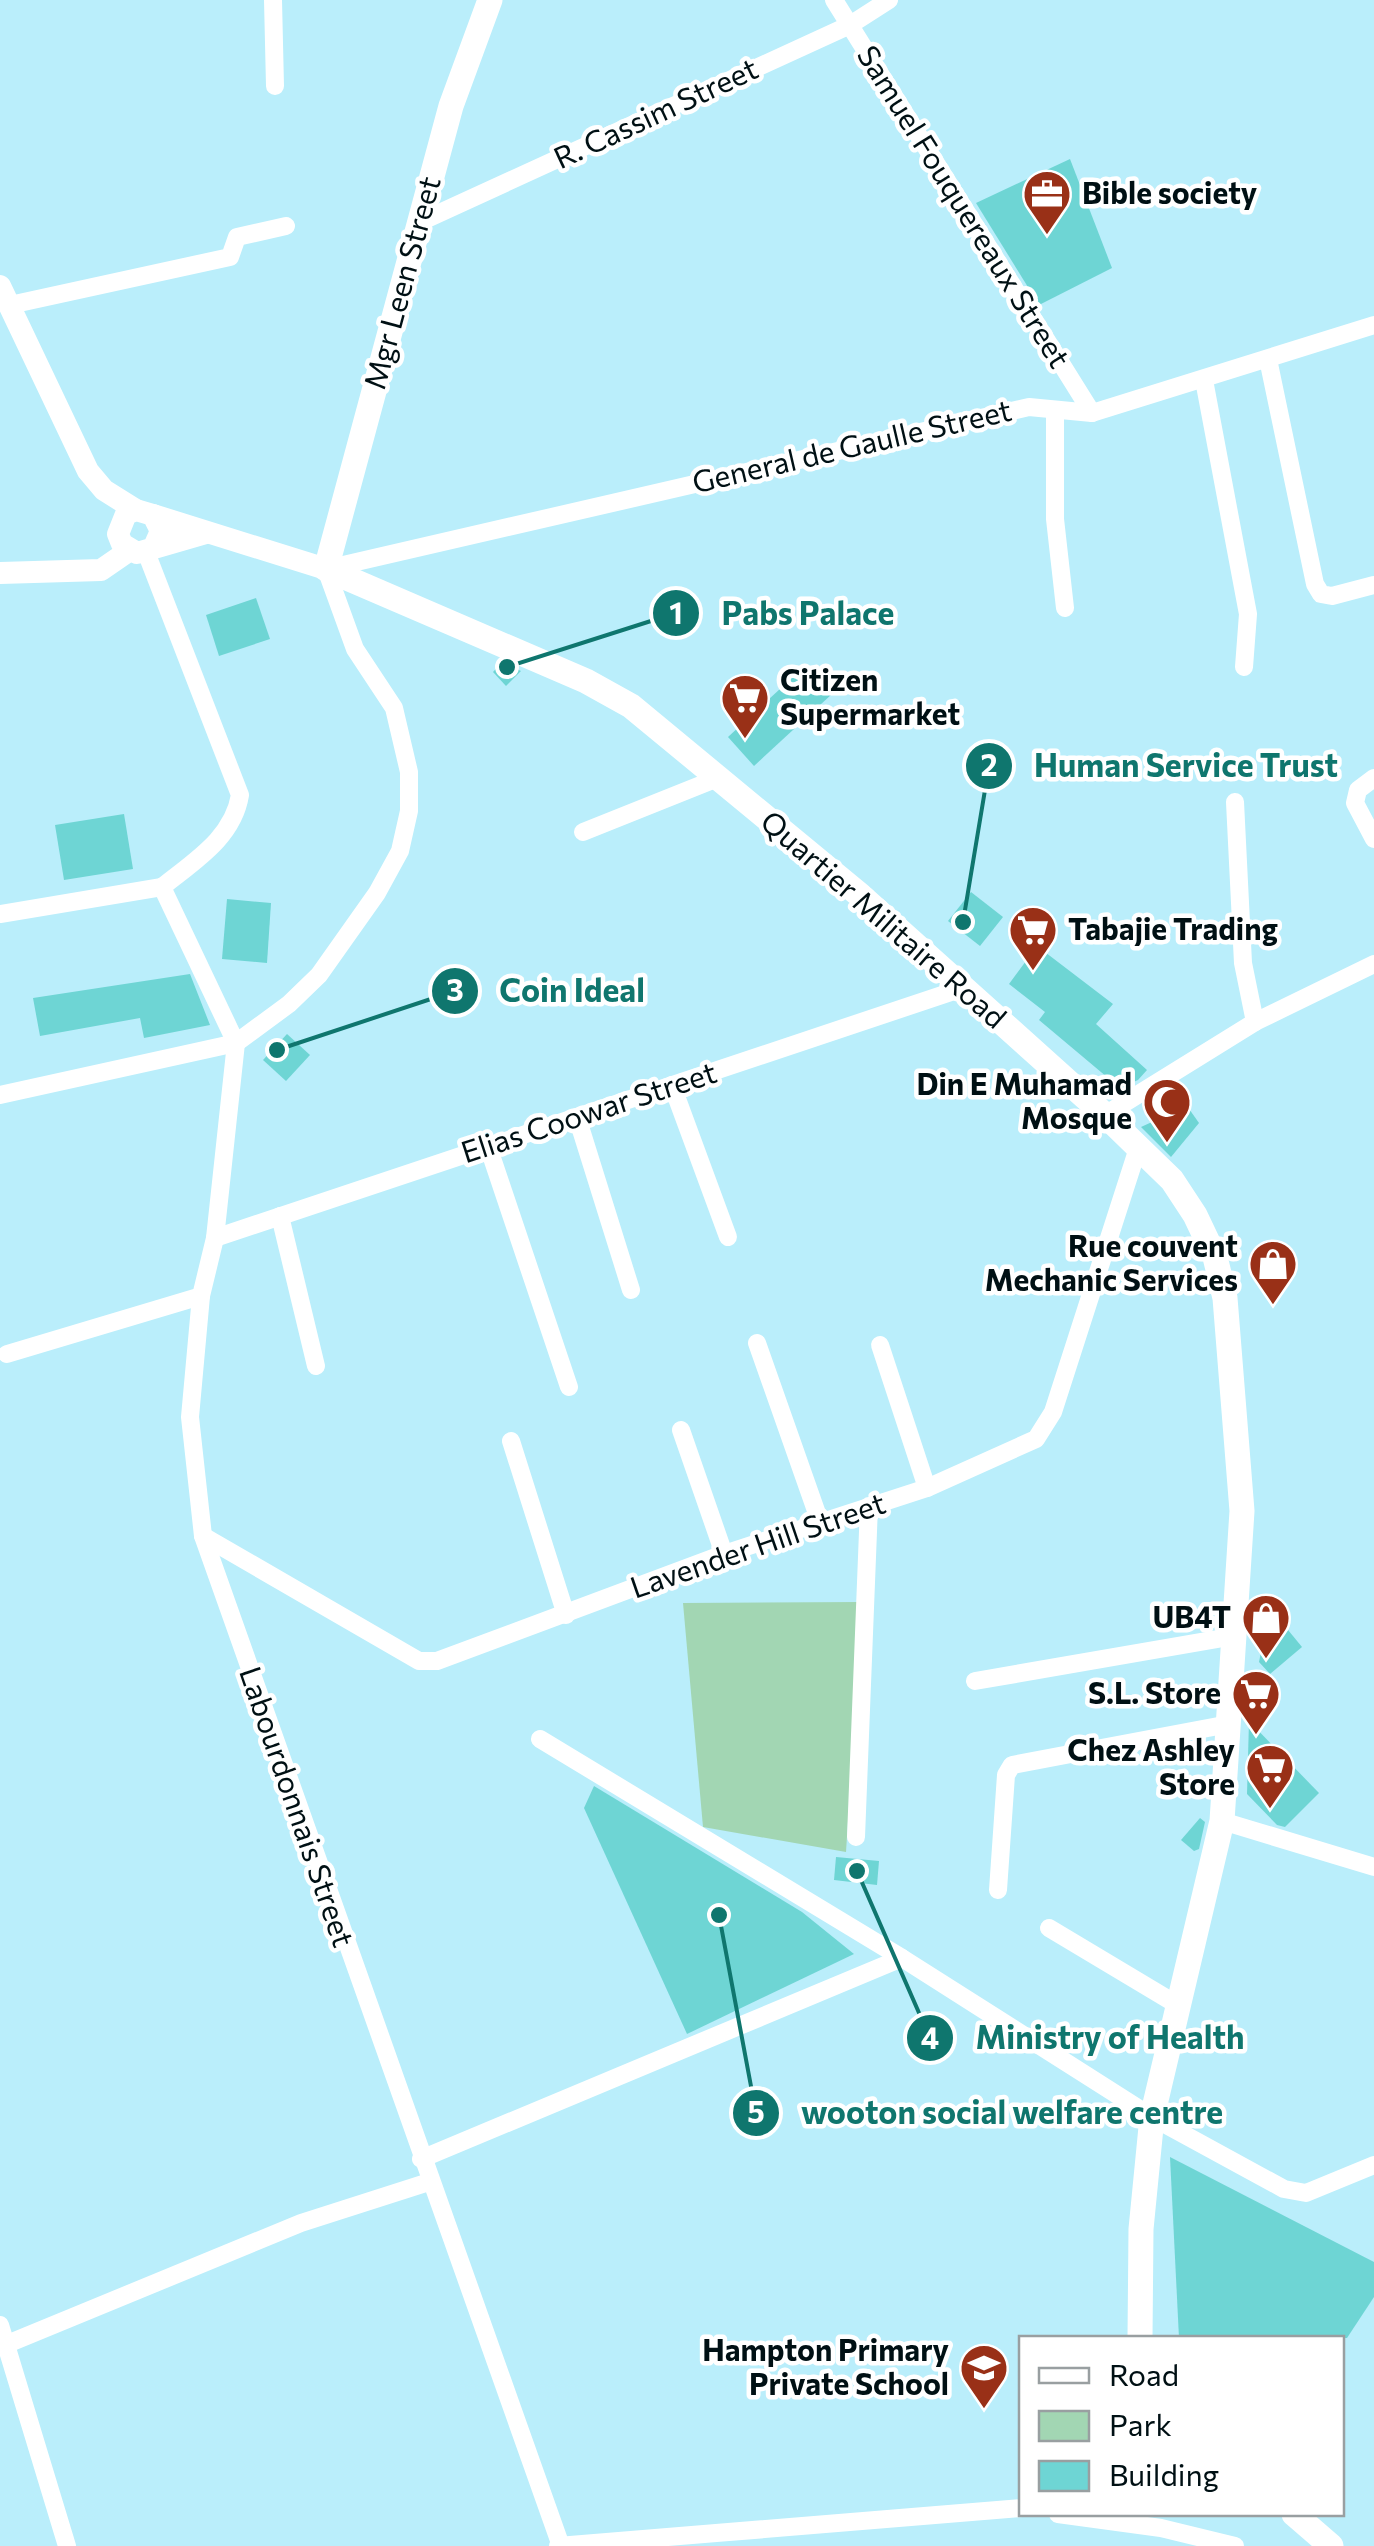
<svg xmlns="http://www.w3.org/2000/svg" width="1374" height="2546" font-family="Commissioner,sans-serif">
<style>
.green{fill:#a2d6b3}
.building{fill:#6ed5d4}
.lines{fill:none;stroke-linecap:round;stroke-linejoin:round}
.minor{stroke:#fff;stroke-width:18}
.tertiary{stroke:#fff;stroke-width:22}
.secondary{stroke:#fff;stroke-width:25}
.labels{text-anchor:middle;stroke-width:9;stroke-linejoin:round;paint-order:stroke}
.street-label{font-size:30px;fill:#001014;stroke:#fff}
.poi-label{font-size:30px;font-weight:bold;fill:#001014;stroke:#fff;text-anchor:end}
.leader{fill:none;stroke:#0f766e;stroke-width:4}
.callout-dot{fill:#0f766e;stroke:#fff;stroke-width:4}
.mark-label{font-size:30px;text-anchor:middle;font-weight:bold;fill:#fff}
.callout-label{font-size:32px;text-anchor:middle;font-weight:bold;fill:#0f766e;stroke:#fff;stroke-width:9;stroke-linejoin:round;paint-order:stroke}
</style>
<rect width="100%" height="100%" fill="#baeefb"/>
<polygon class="green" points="862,1602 846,1852 703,1827 683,1603"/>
<g class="building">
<polygon points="1070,159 1112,268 1039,305 976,203"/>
<polygon points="256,598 270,639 219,656 206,615"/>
<polygon points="502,662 521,671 506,686 493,672"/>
<polygon points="806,665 832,694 754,766 728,737"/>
<polygon points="124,814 133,869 64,880 55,825"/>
<polygon points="971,892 1003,917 980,946 948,921"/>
<polygon points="227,899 271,903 267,963 222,959"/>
<polygon points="1037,946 1113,1004 1096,1024 1147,1070 1138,1080 1120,1088 1039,1020 1045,1012 1009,984"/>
<polygon points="190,974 210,1025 144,1038 140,1018 40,1036 33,998"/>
<polygon points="287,1034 310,1055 286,1081 263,1060"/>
<polygon points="1187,1106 1199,1123 1171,1157 1141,1127"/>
<polygon points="1270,1608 1302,1647 1270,1674 1259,1662"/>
<polygon points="1249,1721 1319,1793 1285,1827 1277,1825 1247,1794"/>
<polygon points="594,1786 802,1912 854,1954 687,2034 584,1808"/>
<polygon points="1200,1818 1205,1822 1199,1849 1194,1851 1181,1840"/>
<polygon points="836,1857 879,1861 877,1885 834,1880"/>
<polygon points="1170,2157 1374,2262 1374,2297 1347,2338 1179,2338"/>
</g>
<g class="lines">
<g class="minor">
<polyline points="273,0 275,86"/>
<polyline points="834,0 1092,413"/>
<polyline points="420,222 850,25 889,0"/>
<polyline points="10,305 230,257 237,237 286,226"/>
<polyline points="1268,359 1315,584 1321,594 1332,596 1374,585"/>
<polyline points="1204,380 1248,614 1244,667"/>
<polyline points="1055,410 1055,519 1065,608"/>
<path d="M146,552l94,243c-7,43 -46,66 -78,92"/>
<polyline points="1374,778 1358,790 1355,803 1374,839"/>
<polyline points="1235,802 1243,963 1255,1022"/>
<polyline points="583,832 718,778"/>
<polyline points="162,887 236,1043"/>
<polyline points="0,914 162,887"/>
<polyline points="236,1043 215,1238 201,1296 190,1417 203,1536 561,2546"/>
<polyline points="672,1085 728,1237"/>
<polyline points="0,1095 236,1043 289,1004 319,975 377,893 400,851 409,811 409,772 394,708 355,649 326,569 1029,407 1092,413 1374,325"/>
<polyline points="1105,1115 1255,1022 1374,964"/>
<polyline points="577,1117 631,1290"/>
<polyline points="488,1146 569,1387"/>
<polyline points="280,1216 316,1366"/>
<polyline points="215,1238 963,988"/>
<polyline points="757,1343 820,1522"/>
<polyline points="880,1345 927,1488"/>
<polyline points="7,1354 201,1296"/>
<polyline points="681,1430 724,1554"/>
<polyline points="511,1441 566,1615"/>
<polyline points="203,1536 419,1661 437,1661 724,1554 927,1488 1036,1439 1053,1412 1138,1148"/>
<polyline points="975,1681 1235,1636"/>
<polyline points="540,1739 902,1958 1152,2117 1284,2189 1306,2193 1374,2165"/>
<polyline points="1222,1821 1374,1867"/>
<polyline points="856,1837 869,1506"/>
<polyline points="998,1890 1006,1775 1012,1765 1229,1724"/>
<polyline points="1049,1928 1176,2004"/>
<polyline points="421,2159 902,1958"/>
<polyline points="0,2325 67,2546"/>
<polyline points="0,2347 301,2223 429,2182"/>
<polyline points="1058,2514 1161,2528 1235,2546"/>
<polyline points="558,2546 1022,2508"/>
</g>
<g class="tertiary">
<polyline points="0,286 88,471 104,490 136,510"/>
<polyline points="153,515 326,569"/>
<polyline points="154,547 161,531 153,515 136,510 126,514 118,534 122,544 137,553 206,533"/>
<polyline points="0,573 101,570 130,550"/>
</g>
<g class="secondary">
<polyline points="490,0 451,106 326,569 586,681 631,706 861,896 1105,1115 1172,1180 1195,1215 1215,1257 1225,1298 1242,1511 1222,1821 1152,2117 1141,2229 1140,2338"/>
<polyline points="1294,2514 1331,2546"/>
</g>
</g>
<defs>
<g id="office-pin" transform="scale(2.5)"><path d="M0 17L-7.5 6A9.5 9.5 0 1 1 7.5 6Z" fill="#993017" stroke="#fff"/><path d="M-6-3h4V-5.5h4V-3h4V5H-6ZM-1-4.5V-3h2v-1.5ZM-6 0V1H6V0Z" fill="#fff"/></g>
<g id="supermarket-pin" transform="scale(2.5)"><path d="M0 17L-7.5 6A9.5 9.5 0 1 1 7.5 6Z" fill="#993017" stroke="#fff"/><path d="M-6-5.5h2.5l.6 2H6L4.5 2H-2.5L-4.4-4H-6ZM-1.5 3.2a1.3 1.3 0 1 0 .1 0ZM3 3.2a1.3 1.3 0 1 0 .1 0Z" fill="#fff"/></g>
<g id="mosque-pin" transform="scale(2.5)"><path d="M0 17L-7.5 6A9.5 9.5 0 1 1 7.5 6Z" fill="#993017" stroke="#fff"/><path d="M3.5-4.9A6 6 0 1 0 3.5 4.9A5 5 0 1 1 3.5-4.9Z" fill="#fff"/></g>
<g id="shop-pin" transform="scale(2.5)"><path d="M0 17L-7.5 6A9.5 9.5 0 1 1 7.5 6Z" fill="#993017" stroke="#fff"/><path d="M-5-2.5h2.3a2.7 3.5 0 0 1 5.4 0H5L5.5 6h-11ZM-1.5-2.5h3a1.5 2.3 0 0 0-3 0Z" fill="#fff"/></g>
<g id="school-pin" transform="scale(2.5)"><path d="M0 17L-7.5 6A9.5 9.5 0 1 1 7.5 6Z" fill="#993017" stroke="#fff"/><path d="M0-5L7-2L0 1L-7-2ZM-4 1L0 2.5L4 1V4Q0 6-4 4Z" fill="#fff"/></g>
</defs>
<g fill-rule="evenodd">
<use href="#office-pin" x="1047" y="194"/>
<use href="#supermarket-pin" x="745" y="698"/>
<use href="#supermarket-pin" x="1033" y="930"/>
<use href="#mosque-pin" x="1167" y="1102"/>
<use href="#shop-pin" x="1273" y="1264"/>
<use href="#shop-pin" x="1266" y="1618"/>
<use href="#supermarket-pin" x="1256" y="1694"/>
<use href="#supermarket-pin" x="1270" y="1768"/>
<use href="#school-pin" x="984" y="2368"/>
</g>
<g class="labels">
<g class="street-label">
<text transform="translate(656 114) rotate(-25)" y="10">R. Cassim Street</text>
<text transform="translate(963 207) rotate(58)" y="10">Samuel Fouquereaux Street</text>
<text transform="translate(403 283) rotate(-75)" y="10">Mgr Leen Street</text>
<text transform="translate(852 447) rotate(-13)" y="10">General de Gaulle Street</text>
<text transform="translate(883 920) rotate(41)" y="10">Quartier Militaire Road</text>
<text transform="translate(589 1113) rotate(-18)" y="10">Elias Coowar Street</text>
<text transform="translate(758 1546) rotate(-19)" y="10">Lavender Hill Street</text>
<text transform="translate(296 1807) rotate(71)" y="10">Labourdonnais Street</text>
</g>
<g class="poi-label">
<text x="1082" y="204" text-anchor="start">Bible society</text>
<text x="780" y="691" text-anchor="start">Citizen<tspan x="780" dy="34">Supermarket</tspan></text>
<text x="1068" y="940" text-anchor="start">Tabajie Trading</text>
<text x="1132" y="1095">Din E Muhamad<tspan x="1132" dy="34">Mosque</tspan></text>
<text x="1238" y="1257">Rue couvent<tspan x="1238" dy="34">Mechanic Services</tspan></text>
<text x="1231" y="1628">UB4T</text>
<text x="1221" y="1704">S.L. Store</text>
<text x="1235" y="1761">Chez Ashley<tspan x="1235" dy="34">Store</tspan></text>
<text x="949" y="2361">Hampton Primary<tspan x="949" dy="34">Private School</tspan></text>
</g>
</g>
<path class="leader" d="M507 667L676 613M963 922L989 766M277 1050L455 991M857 1871L930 2038M719 1915L756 2113"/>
<g class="callout-dot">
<circle cx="507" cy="667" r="10"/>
<circle cx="963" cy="922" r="10"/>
<circle cx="277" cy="1050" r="10"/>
<circle cx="857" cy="1871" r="10"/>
<circle cx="719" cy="1915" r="10"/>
<circle cx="676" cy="613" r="25"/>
<circle cx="989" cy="766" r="25"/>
<circle cx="455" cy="991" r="25"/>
<circle cx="930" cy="2038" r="25"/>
<circle cx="756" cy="2113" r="25"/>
</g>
<g class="mark-label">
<text x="676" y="624">1</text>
<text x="989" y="776">2</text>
<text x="455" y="1001">3</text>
<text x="930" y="2049">4</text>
<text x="756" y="2123">5</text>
</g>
<g class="callout-label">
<text x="808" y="625">Pabs Palace</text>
<text x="1186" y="777">Human Service Trust</text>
<text x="572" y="1002">Coin Ideal</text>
<text x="1110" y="2049">Ministry of Health</text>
<text x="1012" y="2124">wooton social welfare centre</text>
</g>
<rect x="1019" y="2336" width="325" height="180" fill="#ffffff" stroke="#999fa1" stroke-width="2.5"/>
<rect x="1039" y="2368" width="50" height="15" fill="#ffffff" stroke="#999fa1" stroke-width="2.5"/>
<text x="1109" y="2386" font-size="30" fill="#001014">Road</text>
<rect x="1039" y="2411" width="50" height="30" fill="#a2d6b3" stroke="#999fa1" stroke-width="2.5"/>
<text x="1109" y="2436" font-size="30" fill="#001014">Park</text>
<rect x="1039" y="2461" width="50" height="30" fill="#6ed5d4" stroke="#999fa1" stroke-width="2.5"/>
<text x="1109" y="2486" font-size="30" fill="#001014">Building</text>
</svg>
